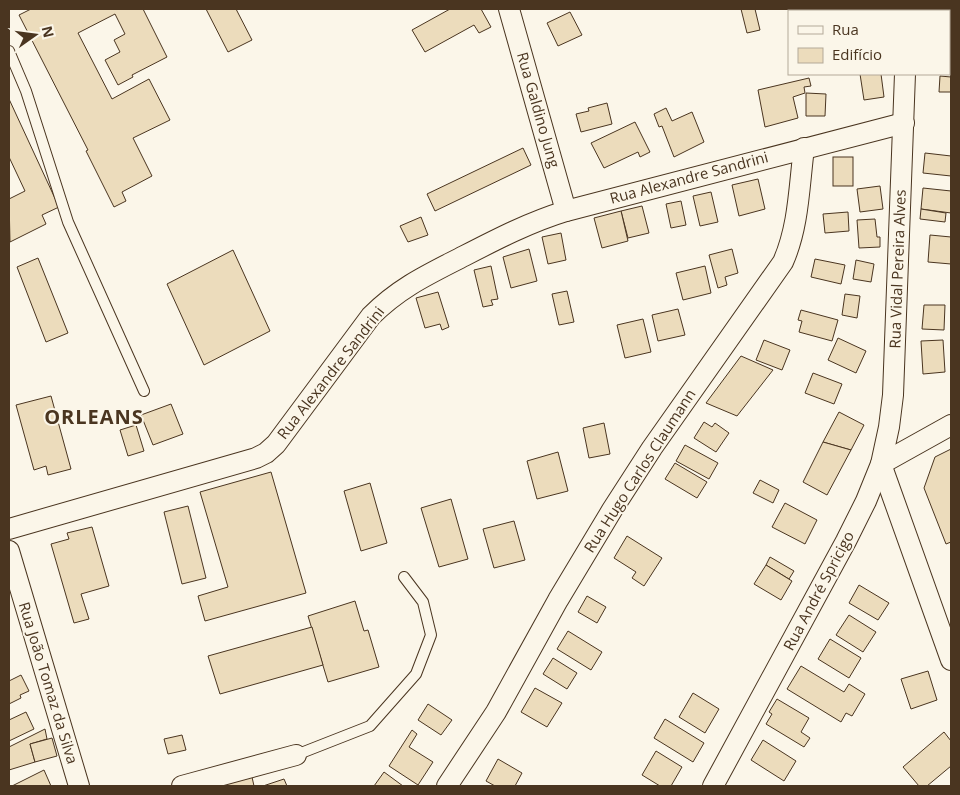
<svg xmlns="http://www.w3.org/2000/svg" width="960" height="795" font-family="'Open Sans',sans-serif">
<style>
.building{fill:#ecdcbc;stroke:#4a3520}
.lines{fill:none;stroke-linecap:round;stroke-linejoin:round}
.lane-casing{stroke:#4a3520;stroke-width:12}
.street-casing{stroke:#4a3520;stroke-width:22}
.lane{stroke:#fbf6e9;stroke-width:10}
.street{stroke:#fbf6e9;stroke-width:20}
.labels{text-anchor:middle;stroke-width:4;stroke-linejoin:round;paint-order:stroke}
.street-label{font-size:15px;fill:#4a3520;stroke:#fbf6e9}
.district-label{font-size:20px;font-weight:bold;letter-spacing:1px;fill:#4a3520;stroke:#fbf6e9}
</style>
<rect width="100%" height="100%" fill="#fbf6e9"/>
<g class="building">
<polygon points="31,9 143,9 167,57 132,75 133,77 118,85 105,60 120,52 114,40 125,34 115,14 78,33 112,99 149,79 170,120 133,138 152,176 122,192 126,201 114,207 86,151 88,150 19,15"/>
<polygon points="206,9 236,9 252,40 228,52"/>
<polygon points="450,9 481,9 491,27 479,33 474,25 425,52 412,30"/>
<polygon points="741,9 755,9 760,30 747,33"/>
<polygon points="570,12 582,35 558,46 547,23"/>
<polygon points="860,74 881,74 884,97 864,100"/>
<polygon points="940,76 951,77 951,92 939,92"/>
<polygon points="809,78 811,86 804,87 805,93 793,97 798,118 765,127 758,90"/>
<polygon points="806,93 826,94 825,116 806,116"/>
<polygon points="9,99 59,207 42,215 46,224 10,242 9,199 25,191 9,157"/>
<polygon points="607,103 612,124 581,132 576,114 589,111 588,108"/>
<polygon points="666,108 672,121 692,112 704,142 674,157 662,126 659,127 654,114"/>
<polygon points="635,122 650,152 640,157 638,152 604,168 591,143"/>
<polygon points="523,148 531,165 435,211 427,194"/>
<polygon points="925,153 951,156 951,176 923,173"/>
<rect x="833" y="157" width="20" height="29"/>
<polygon points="758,179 765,209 739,216 732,185"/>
<polygon points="880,186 883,209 860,212 857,189"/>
<polygon points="923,188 951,191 951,213 921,209"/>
<polygon points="711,192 718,222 700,226 693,196"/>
<polygon points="681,201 686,225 671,228 666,204"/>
<polygon points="642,206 649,233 628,238 621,211"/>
<polygon points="921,209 946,213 945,222 920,219"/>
<polygon points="621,211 628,241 602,248 594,218"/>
<polygon points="848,212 849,231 825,233 823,214"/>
<polygon points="421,217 428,235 408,242 400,226"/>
<polygon points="875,219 877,237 880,237 880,247 859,248 857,220"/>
<polygon points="561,233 566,260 548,264 542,237"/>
<polygon points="930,235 951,237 951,264 928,262"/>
<polygon points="529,249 537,281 511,288 503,257"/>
<polygon points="732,249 738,273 725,277 727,285 718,288 709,255"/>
<polygon points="233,250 270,331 204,365 167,284"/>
<polygon points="38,258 68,333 46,342 17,267"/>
<polygon points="815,259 845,265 841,284 811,277"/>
<polygon points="856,260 874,264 871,282 853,279"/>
<polygon points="491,266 498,299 491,300 493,305 483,307 474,270"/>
<polygon points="705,266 711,293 683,300 676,273"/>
<polygon points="567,291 574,322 559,325 552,294"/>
<polygon points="438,292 449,327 442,330 440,324 425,328 416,298"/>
<polygon points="845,294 860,296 857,318 842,315"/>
<polygon points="924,305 945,305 944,330 922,329"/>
<polygon points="678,309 685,335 658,341 652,315"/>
<polygon points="801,310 838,320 832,341 799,332 802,321 798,320"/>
<polygon points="643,319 651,352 625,358 617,325"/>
<polygon points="838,338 866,351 856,373 828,360"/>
<polygon points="764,340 790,350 782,370 756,360"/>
<polygon points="943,340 945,372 923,374 921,341"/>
<polygon points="741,356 773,370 737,416 706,403"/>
<polygon points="813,373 842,384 834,404 805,393"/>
<polygon points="51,396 71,469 48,475 46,466 34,470 16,405"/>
<polygon points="171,404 183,434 153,445 141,415"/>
<polygon points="839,412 864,425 851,450 823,442"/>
<polygon points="704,422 712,427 715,423 729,433 716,452 694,438"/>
<polygon points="604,423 610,454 589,458 583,428"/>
<polygon points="136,425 144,451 128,456 120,430"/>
<polygon points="823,442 851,450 827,495 803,482"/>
<polygon points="685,445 718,463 709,479 676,461"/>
<polygon points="951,449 951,542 946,544 924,488 935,457"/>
<polygon points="558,452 568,491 537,499 527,461"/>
<polygon points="675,463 707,482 697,498 665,479"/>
<polygon points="271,472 306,593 205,621 198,596 228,587 200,492"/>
<polygon points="760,480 779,490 773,503 753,493"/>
<polygon points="370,483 387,543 361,551 344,491"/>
<polygon points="451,499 468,559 439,567 421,508"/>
<polygon points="785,503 817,520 805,544 772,527"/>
<polygon points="188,506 206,578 182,584 164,512"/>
<polygon points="514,521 525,560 494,568 483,529"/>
<polygon points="92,527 109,586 81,594 89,619 74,623 51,544 69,539 67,533"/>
<polygon points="627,536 662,558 644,586 632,578 636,572 614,558"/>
<polygon points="770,557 794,571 789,579 766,565"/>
<polygon points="766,565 792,581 781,600 754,584"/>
<polygon points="859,585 889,603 878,620 849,603"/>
<polygon points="587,596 606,607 597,623 578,612"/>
<polygon points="355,601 364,631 368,630 379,667 328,682 308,616"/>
<polygon points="849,615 876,632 863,652 836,635"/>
<polygon points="312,627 323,665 220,694 208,656"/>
<polygon points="568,631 602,652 591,670 557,649"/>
<polygon points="830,639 861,658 849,678 818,659"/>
<polygon points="553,658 577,673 567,689 543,674"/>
<polygon points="801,666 844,692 849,684 865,694 852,716 846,713 841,722 787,689"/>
<polygon points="928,671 937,700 911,709 901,679"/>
<polygon points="21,675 29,691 20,695 21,698 9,704 9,681"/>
<polygon points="535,688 562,703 547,727 521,712"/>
<polygon points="693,693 719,709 705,733 679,717"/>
<polygon points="777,699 809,718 801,732 810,738 804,747 766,724 772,714 769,712"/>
<polygon points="428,704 452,720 441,735 418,720"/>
<polygon points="26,712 34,729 9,741 9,720"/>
<polygon points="665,719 704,743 693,762 654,738"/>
<polygon points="45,729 47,739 30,744 35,762 9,770 9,747"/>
<polygon points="412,730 417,734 409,747 433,762 418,785 389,766"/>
<polygon points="944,732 951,741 951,766 927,786 919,786 903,767"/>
<polygon points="182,735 186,750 168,754 164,739"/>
<polygon points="52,738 57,756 35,762 30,744"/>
<polygon points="763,740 796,761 784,781 751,760"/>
<polygon points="656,751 682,767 671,786 660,786 642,775"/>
<polygon points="498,759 522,773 515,786 495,786 486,781"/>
<polygon points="44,770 51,786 12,786"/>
<polygon points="384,772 403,786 374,786"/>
<polygon points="252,777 254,786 227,786 226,783"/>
<polygon points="284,779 287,786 263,786"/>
</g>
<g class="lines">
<g class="lane-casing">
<g id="lane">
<polyline points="9,51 26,91 68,222 144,391"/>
<polyline points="296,755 370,726 416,674 431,635 423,602 404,577"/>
</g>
</g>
<g class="street-casing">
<g id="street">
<polyline points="509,9 566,211"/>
<polyline points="907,11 907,9"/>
<polyline points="949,31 951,31"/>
<polyline points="905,74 893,395 889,427 881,464 951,660"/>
<path d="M9,529l247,-71 10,-5 10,-9 95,-128c29,-29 58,-42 93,-60 33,-17 66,-34 102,-45l338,-88"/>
<polyline points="9,551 79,786"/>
<polyline points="182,786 296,755"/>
<path d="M447,786l49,-74 62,-112 54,-90 40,-62 131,-186c16,-36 16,-76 21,-114"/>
<polyline points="713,786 846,541 866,501 881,464 951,425"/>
</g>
</g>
<use href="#lane" class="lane"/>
<use href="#street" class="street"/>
</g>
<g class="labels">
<g class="street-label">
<text transform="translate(538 110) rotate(74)" y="5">Rua Galdino Jung</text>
<text transform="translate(689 178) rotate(-15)" y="5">Rua Alexandre Sandrini</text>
<text transform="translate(898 269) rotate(-88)" y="5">Rua Vidal Pereira Alves</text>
<text transform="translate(331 373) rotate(-52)" y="5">Rua Alexandre Sandrini</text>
<text transform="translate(640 471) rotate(-57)" y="5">Rua Hugo Carlos Claumann</text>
<text transform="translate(819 591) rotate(-62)" y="5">Rua André Spricigo</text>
<text transform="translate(48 683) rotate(73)" y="5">Rua João Tomaz da Silva</text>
</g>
<g class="district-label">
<text x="94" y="424">ORLEANS</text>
</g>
</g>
<rect width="960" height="795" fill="none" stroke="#4a3520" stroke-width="20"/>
<rect x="788" y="10" width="162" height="65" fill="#fbf6e9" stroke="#b4a999"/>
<rect x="798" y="26" width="25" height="8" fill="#fbf6e9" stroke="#b4a999"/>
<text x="832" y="35" font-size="15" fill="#4a3520">Rua</text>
<rect x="798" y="48" width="25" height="15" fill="#ecdcbc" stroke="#b4a999"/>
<text x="832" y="60" font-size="15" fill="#4a3520">Edifício</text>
<g transform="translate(35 35) rotate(76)" stroke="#fbf6e9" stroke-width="4" paint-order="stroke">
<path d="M0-4L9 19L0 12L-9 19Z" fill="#4a3520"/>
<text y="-8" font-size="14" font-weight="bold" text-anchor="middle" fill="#4a3520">N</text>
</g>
</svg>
